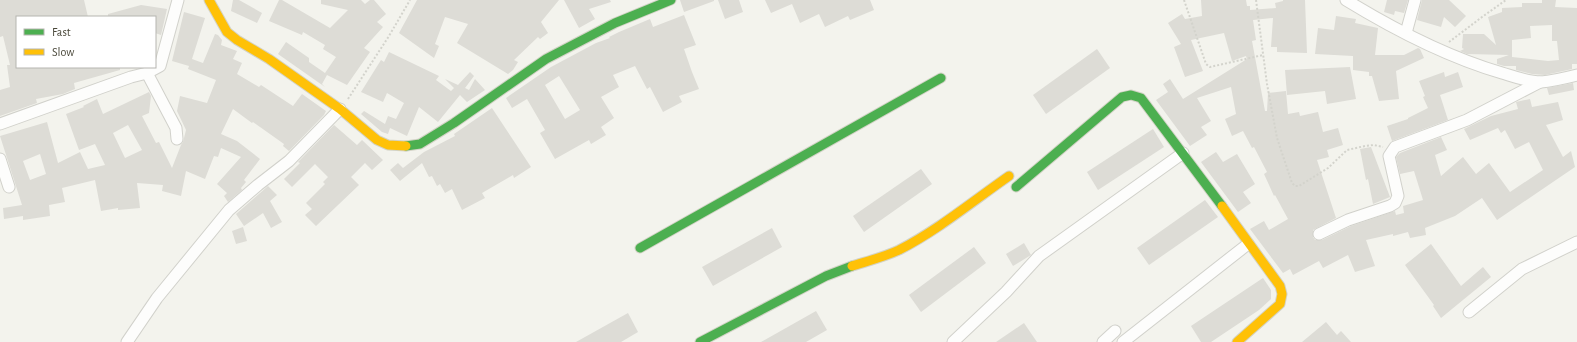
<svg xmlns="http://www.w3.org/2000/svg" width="1577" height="342" font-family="'Alegreya Sans',sans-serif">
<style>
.building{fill:#dddcd6;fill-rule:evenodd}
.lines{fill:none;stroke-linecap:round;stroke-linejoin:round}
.street-casing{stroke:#d1d1cb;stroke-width:13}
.fast-casing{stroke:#d3d3c6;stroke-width:11}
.slow-casing{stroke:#d3d3c6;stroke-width:11}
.path{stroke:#d3d3cc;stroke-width:2;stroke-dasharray:2 2;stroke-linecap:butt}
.street{stroke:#fdfdfc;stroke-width:11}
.fast{stroke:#4caf50;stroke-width:9}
.slow{stroke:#ffc107;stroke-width:9}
</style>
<rect width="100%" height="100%" fill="#f3f3ed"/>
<g class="building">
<polygon points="0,0 84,0 88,17 17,17 17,67 120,67 120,70 74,83 75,89 63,94 36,99 37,103 0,116 0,90 10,87 7,65 10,65 3,36 0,37"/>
<polygon points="233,0 239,0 262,13 257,23 231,11"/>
<polygon points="279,0 282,0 330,28 348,10 321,4 321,0 361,0 365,4 370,0 374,0 386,14 377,22 383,27 364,48 370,52 347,85 327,75 322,84 325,87 278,54 286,42 309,58 309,62 325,73 336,57 323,49 325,45 303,32 302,35 269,21"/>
<polygon points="417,0 559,0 541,22 548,33 540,39 538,37 514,60 518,62 513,70 508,74 457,43 468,24 445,17 435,44 439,46 434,58 399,33"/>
<polygon points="564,0 610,0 611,2 589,9 595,19 579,28"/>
<polygon points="680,0 714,0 714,1 684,12"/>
<polygon points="718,0 739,0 743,12 725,19"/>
<polygon points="765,0 870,0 874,10 850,20 848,16 825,27 819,14 800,23 792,4 771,13"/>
<polygon points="1201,0 1246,0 1247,6 1250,6 1250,10 1276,8 1275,3 1283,1 1283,0 1305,0 1307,53 1277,52 1277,47 1271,47 1273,18 1253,20 1256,40 1252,41 1265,111 1267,111 1268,93 1286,91 1288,114 1299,112 1300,116 1318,112 1323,132 1338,128 1343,145 1327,150 1329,157 1317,160 1336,218 1313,230 1313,237 1315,240 1322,240 1351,226 1395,211 1396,215 1404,213 1403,206 1423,200 1414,171 1400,174 1396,157 1400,153 1441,137 1447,150 1435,155 1441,176 1463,157 1476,174 1489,163 1510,192 1543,170 1529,142 1515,149 1505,130 1501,133 1498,128 1470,140 1464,129 1491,116 1518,109 1516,102 1530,99 1532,107 1558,102 1563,120 1546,125 1563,157 1571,151 1575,167 1497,220 1482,198 1455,216 1425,228 1426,235 1410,238 1408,232 1393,236 1393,234 1366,240 1375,266 1355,272 1348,255 1323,268 1319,261 1293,275 1290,269 1283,273 1250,229 1264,221 1269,230 1288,219 1275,195 1274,196 1264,174 1267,172 1254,147 1252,148 1243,131 1232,136 1225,119 1236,114 1231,87 1197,98 1211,121 1201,127 1207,135 1190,146 1156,100 1168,92 1163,84 1170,79 1183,99 1247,59 1246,56 1232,61 1224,33 1191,40 1203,71 1185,77 1174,47 1181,44 1168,23 1182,14 1185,19 1202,16"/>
<polygon points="1387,0 1408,0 1404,13 1395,11 1394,15 1384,12"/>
<polygon points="1422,0 1449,0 1466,16 1455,27 1444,17 1441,27 1417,20"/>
<path d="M1542,0h14l-1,7 22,1v56h-5v5l-27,6 -13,-1 -16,-4v-4h-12l-7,-2v-5l12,-4 -42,-1 -7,-3 4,-2 -2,-1 1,-14h21l12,11 -8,-28 14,-5v-4l20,-1v-4h20zM1552,25v16h5l2,19 -11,1 -36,-4v-17l19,-2 -1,-12z"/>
<polygon points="141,5 167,9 161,35 155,33 155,17 108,17 108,14"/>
<path d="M184,12l21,6 -13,41 11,4 12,-29 3,1 4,5 -1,5 16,6 -4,8 9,4 -5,11 22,13 2,-2 32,21 9,-12 24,17 -2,4 -35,36 -6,-5 1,-2 -31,-22 -1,1 -19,-14 -12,25 16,7 23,18 -16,21 2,2 -5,6 1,2 -14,12 -4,-6 3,-3 -10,-9 24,-27 -20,-9 -3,9 -4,-1 -9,23 -19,-8 -5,25 -19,-5 1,-6 -26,-2 3,25 -22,2v-2l-17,3 -6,-31 -33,8 3,14 -16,3 1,11 -27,4v-4l-19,3 -1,-11 19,-3 -22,-69 47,-14 11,41 22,-11 8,17 17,-4 -10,-21 -16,6 -13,-36 18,-7 -1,-1 14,-7 6,15 46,-22 2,4 -2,17 -7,3 14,27 3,-1 13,26 9,-23 2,-3 3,-12 -9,-19 3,-15 27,7 9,-23 -28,-11 1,-3 -17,-5zM128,125l14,25 -17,8 -12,-25zM40,154l6,20 -16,6 -7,-19z"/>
<path d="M684,15l12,30 -12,4 8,23 7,17 -20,7 3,6 -19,10 -13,-25 -3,2 -12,-23 -22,9 6,12 -18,10 13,21 -13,9 5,8 -15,9 -2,-4 -34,19 -15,-26 5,-3 -18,-31 -15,9 -6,-10 45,-31 45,-24 14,-5 -1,-1 10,-5 31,-13 3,8zM559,76l21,34 -15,9 -20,-34z"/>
<polygon points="1336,16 1356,19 1355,23 1378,28 1375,55 1404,55 1418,48 1420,49 1424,58 1396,71 1399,99 1379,101 1372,76 1369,76 1369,72 1353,70 1353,56 1315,54 1318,28 1334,30"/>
<polygon points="1097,49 1110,68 1046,114 1033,95"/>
<polygon points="389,52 439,76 436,80 451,91 454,88 445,79 458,85 470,72 474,76 465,88 469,90 475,79 485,90 467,102 460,95 438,122 419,107 407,136 390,128 388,134 382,132 361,114 364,111 385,124 388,116 396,119 404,103 387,93 383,102 361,92 381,60 384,62"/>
<polygon points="1350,67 1356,99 1327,104 1325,91 1287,95 1285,70"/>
<polygon points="1444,72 1445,77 1458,72 1463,87 1440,95 1448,120 1392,141 1387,126 1408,119 1408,118 1428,108 1423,97 1425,96 1419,81"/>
<polygon points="1573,83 1574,90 1549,95 1547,88"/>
<polygon points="492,108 531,167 514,178 513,175 482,193 485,198 462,210 452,189 445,193 440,184 437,186 432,176 429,177 422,163 400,181 390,170 398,163 403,168 424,152 455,136 454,134"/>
<polygon points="334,125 357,145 362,140 383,160 372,170 365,163 351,177 359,185 316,226 305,215 312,209 306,203 325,184 323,182 328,177 315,164 292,187 284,179 300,163 298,162 300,160"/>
<polygon points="1153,129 1164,147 1098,190 1087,172"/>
<polygon points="1371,147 1390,197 1373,204 1368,179 1366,180 1360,149"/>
<polygon points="1216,152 1223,162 1237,154 1255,184 1243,192 1251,203 1238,212 1201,162"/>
<polygon points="921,169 932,184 864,232 853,216"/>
<polygon points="268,186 277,195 270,201 282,222 271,228 263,213 244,226 236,214"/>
<polygon points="1205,200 1218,217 1149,265 1137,248"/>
<polygon points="243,227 247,241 236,244 232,231"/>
<polygon points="772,228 782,247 713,286 702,267"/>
<polygon points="1024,243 1031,255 1013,266 1006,254"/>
<polygon points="1431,244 1461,286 1483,267 1491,277 1441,318 1433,306 1434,305 1405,265"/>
<polygon points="974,247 986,263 921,312 909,295"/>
<polygon points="1263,278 1271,290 1271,299 1259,310 1211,342 1201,342 1191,326"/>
<polygon points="816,311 827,330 806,342 761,342"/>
<polygon points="628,313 638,332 621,342 576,342"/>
<polygon points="1326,322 1337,335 1341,331 1351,342 1302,342"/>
<polygon points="1024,323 1037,342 996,342"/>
</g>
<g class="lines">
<g class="street-casing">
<g id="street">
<path d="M1346,0c49,30 101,57 156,73 13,4 26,9 39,9 12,-1 24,-4 36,-7"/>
<polyline points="1406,33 1415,0"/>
<polyline points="147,73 176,128 177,139"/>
<polyline points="0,124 131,77 147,73 160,66 178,0"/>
<polyline points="0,159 9,187"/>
<polyline points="1319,234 1348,220 1390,206 1395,203 1398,196 1389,156 1395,147 1467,120 1540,82"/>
<polyline points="1469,312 1522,269 1577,242"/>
<polyline points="127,342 157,298 229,210 258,185 289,161 340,109"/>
<polyline points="953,342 1006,292 1039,256 1183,153"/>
<polyline points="1103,342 1115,331"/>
<polyline points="1123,342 1248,244"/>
</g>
</g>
<g class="fast-casing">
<g id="fast">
<polyline points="406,146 420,144 454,123 546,59 615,23 671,0"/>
<polyline points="1016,187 1122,97 1131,95 1141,98 1222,206"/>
<polyline points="640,248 941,78"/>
<polyline points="700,342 826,276 852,266"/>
</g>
</g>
<g class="slow-casing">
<g id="slow">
<polyline points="209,0 227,32 237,40 269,59 340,109 377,140 388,145 406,146"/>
<polyline points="1222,206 1280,286 1282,294 1280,304 1237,342"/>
<path d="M852,266c16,-5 32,-9 47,-16 39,-20 74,-49 110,-74"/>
</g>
</g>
<g class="path">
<polyline points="1184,0 1206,64 1210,67 1263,55"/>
<polyline points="1256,0 1267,84 1277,138 1292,183 1295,186 1299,186 1328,168 1347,150 1365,146 1374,145 1383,147"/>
<polyline points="1449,42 1482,17 1506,0"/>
<polyline points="348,99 389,36 410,0"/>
</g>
<use href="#street" class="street"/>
<use href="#fast" class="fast"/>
<use href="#slow" class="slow"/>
</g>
<rect x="16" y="16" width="140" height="52" fill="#ffffff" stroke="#b6b5b0"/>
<rect x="24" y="29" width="20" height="6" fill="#4caf50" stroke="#b6b5b0"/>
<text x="52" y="36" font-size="12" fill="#494739">Fast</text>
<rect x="24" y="49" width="20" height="6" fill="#ffc107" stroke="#b6b5b0"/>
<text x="52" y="56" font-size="12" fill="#494739">Slow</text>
</svg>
